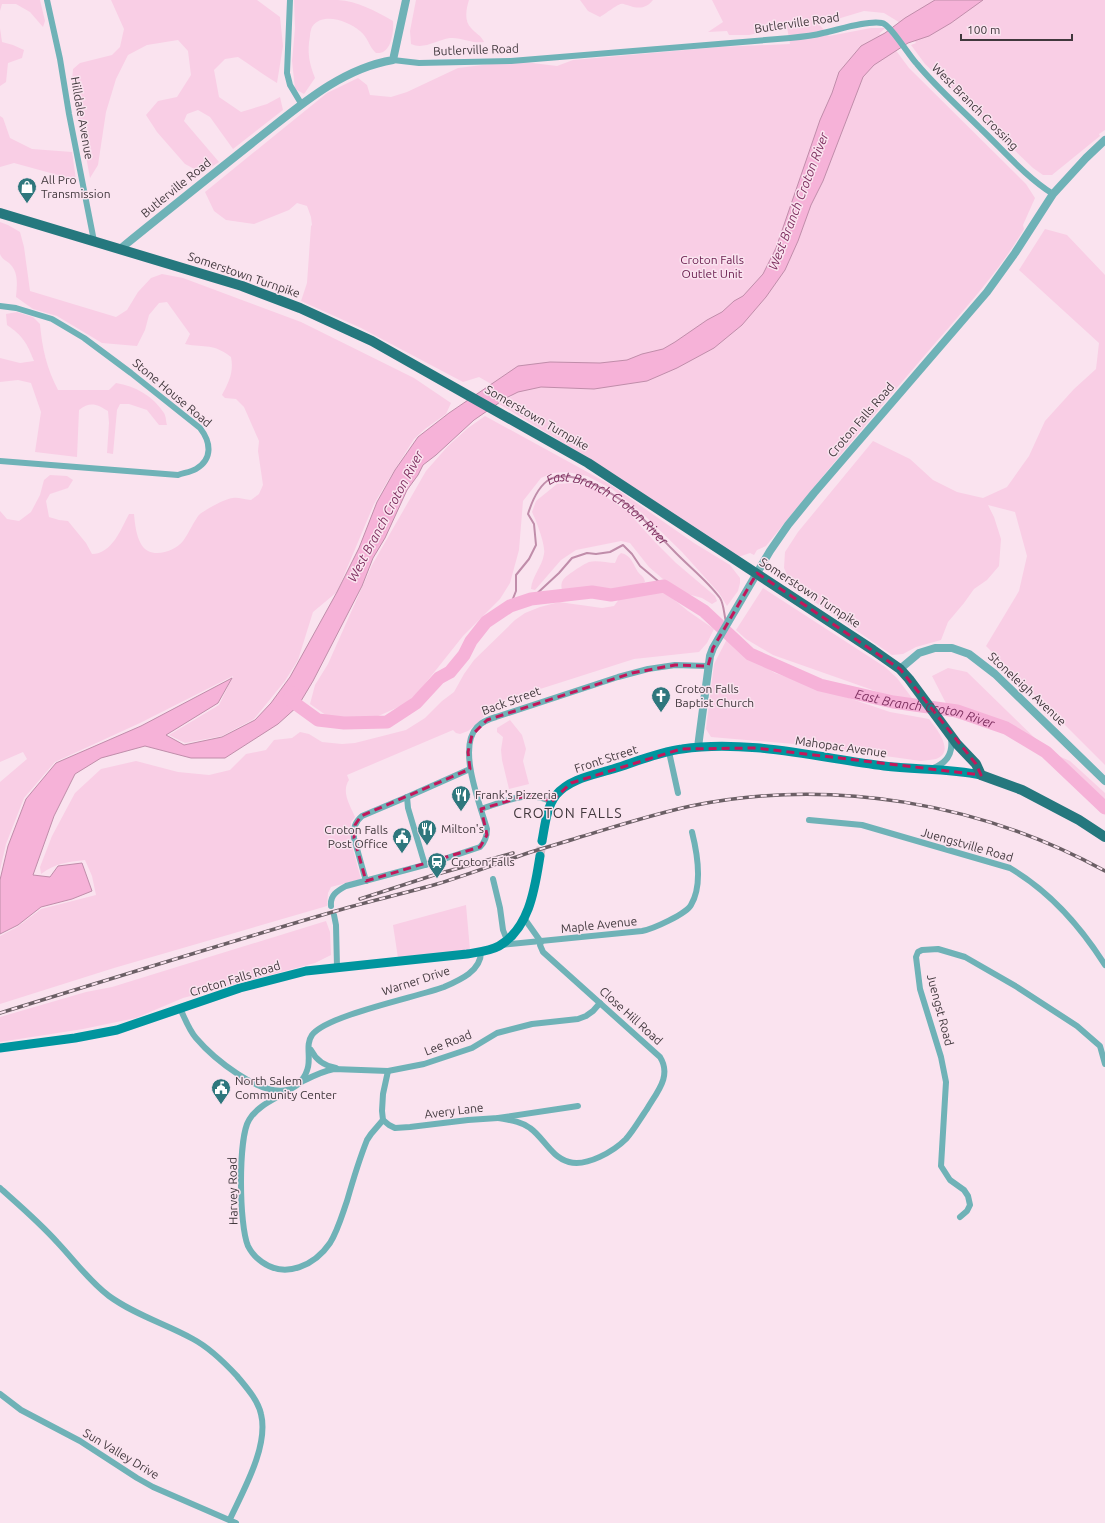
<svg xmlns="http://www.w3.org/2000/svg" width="1105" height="1523" font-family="Ubuntu,sans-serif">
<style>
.green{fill:#f9cee5}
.water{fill:#f6b2d8;stroke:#c08daa}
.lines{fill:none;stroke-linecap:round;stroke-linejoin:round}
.stream{stroke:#c08daa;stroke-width:2}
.river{stroke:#f6b2d8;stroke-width:13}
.secondary-tunnel{stroke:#d5c1cb;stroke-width:9;stroke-dasharray:9 4.5;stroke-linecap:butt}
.minor{stroke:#6fb2b7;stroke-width:6}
.tertiary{stroke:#6fb2b7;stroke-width:8}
.secondary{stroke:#00959e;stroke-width:9}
.primary{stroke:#25787e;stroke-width:10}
.rail-casing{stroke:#6b5f65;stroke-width:3.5}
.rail{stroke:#fae3ef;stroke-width:2;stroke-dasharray:6;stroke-linecap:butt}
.marked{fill:none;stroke:#c2185b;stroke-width:3;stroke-dasharray:8 5;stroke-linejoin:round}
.labels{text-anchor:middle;stroke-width:3;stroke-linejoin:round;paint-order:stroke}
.street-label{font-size:12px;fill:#41383d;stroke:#fae3ef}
.poi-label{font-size:12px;fill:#41383d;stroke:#fae3ef;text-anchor:start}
.park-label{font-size:12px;fill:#691d4e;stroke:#fae3ef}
.water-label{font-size:13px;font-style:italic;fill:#803262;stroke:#fae3ef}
.quarter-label{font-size:14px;letter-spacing:1px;fill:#41383d;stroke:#fae3ef}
</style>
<rect width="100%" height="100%" fill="#fae3ef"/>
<g class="green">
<polygon points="0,0 40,0 45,21 43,27 30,12 16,4 2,4 0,11"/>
<path d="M111,0h146l23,17 3,29 -6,37c-14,-8 -26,-18 -39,-26l-13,2 -11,11 5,27 22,15 26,-8 13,-7 3,13 -50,39 -23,-32 -12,-7 -11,4 -3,7 35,41 -17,11 -17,-9 -28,-32 -11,-17 12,-14 19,-4 14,-22 -3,-24 -10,-11 -31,5 -19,10 -12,24 -10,33 -8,53 -8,13 -18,-97 1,-12 7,-6 32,-8 8,-8 4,-18z"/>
<path d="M294,0c14,0 29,0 44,0 19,1 38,11 55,21 1,8 -1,27 -10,31 -2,1 -4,1 -7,1 -7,-6 -8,-16 -16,-22 -11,-9 -37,-20 -48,-4 -1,2 -2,6 -2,9 -3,16 -1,27 5,42l-11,16 -9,-5 -3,-28 3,-33z"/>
<path d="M416,0h53c-3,9 -5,21 2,28 5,6 10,7 13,14 -12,2 -22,-5 -34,-4 -14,2 -26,12 -39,6l-1,-13z"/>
<path d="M580,0h73c-7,9 -15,9 -26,5 -2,0 -3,-2 -6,-1 -3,0 -16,10 -21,13l-12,-6z"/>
<path d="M712,0h393v130l-6,4 1,2 -48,39h-9l-10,-7 -108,-104 -14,-19 5,-2 -14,-19 -18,-11 -20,-2 -30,9 -16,3 11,13 42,-8h14l-6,6 7,3 23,31 117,116 9,14 -12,27 1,4c-27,46 -64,85 -99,126 -54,63 -107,126 -159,191l-9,4 -3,5 -4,-2 -12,4c-79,-53 -158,-105 -239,-153l13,-8 -33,-19 -16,5 -102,-54 -60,-27 6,-18 4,-57 1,-1 -1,-8 -4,-11 -10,-3 -8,7 -35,14 -28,-4 -12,-9 -9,-19 122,-99 31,-15 9,7 3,10 21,2 16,-5 51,-24 58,-7 41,5 16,-6 146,-13 71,-3 -3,-17 -38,8h-20l-2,-4 -19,1 15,-10z"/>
<polygon points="0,28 2,42 13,45 24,50 22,58 8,63 6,82 0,86"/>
<polygon points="0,116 3,118 10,138 32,149 72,152 76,180 14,163 0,167"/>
<path d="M0,222l8,3 12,7 4,15 6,44 86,26 11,-7 11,-18 13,-14 11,-4 21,4 118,44 113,56 37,25 -5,11 -21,15 -11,10 -27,43 -13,22 -37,88 -24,20 -15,48 -13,21 -31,38 -32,17 -37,7 -16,-8 50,-30 14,-29 -93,47 -85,39 -31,36 -18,46 -6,26v-88l27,-23 -4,-7 -23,10v-251l7,8 12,2 12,-9 9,-17 4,-15 6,-5 17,1 6,4 -5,8 -18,6 -4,7 3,16 10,3 9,1 18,22 6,11c20,0 29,-25 37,-40h5c1,10 2,21 7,30 9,16 33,8 42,-3 5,-6 13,-24 17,-27 5,-4 26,-16 33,-16 5,-1 12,2 18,2l8,-6 4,-9 -5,-34 1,-10 -15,-34 -8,-8 -11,-1 -3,-3c7,-13 12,-23 9,-38 -18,-14 -25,-9 -46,-13l5,-10 -23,-32 -8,1 -10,12 -4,15 -8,16 -35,-3 -45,-27 -24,-7 -17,-12c1,-12 3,-25 -7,-34 -4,-3 -7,-4 -9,-9z"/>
<polygon points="1045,229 1067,235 1105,275 1105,765 986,646 1019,591 1027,556 1015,512 988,505 994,517 1001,539 999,566 987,580 974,589 964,603 948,622 941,640 916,647 903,654 892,655 800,592 789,579 784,568 785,552 798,532 873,441 910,459 933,480 957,492 983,498 1007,487 1029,456 1045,421 1074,389 1096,369 1099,343 1019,270"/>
<path d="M17,312l16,5 7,7c2,24 7,45 18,66h51l7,-7c19,3 37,13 48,30 2,3 2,9 3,12h-8l-12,-15 -18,-6h-9l-3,6 -4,44 -6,-1 2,-30 -1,-12c-11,-7 -18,-10 -29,-1l-2,47 -42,-5 6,-40 -10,-29 -13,-3 -18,2v-24l20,5 14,-2c-7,-18 -11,-25 -27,-36l-1,-11z"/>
<polygon points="485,416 611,485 694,543 730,565 740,578 740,583 738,591 727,606 719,593 682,552 642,513 612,489 587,476 567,472 552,473 541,478 523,501 519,550 510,583 500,599 463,636 420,690 405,704 374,718 349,720 330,718 310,704 315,685 328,664 372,565 426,471 448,446 468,428"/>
<path d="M572,483l20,4 36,25 27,30 21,21 39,33 2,5 -5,3 -10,-6 -25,-7 -28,-24 -19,-24 -9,-2 -45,9 -15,10 -26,30 -4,-1c1,-13 11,-22 13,-35 2,-8 -8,-34 -12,-42l4,-11 21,-17z"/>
<path d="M621,553c10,2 12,11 17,19 3,4 6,4 7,10l-11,5 -14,2 -30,-2 -9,2 -19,1c-1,-4 -1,-7 1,-10 2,-4 21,-16 26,-18 8,-2 18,1 26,1l3,-7z"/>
<polygon points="763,588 885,667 897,678 918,706 773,655 746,639 736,630"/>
<path d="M662,590l26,21 26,18 -7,14 -8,9 -65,7 -138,44 -16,18 -12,10 -8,3 -4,-1 -3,-3 -106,45 2,5c-8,12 1,25 6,37l-4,5v20l10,37 -30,8 -3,6 -1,13 -213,62 -114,36v-68l17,-9 24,-18 55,-14 -4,-19 -7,-16c-18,2 -29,3 -44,14l-1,-7 12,-31 23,-43 26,-24 35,-8 42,11 31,3 21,-5 16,-16 20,-4 8,-10 18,-2 8,-6 9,2 13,8 20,2 13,-1 51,-13 19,-12 17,-17 12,-9 10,-18 10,-14 41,-40 10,-7 15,-6 19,-5 43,6 12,-2 6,-8z"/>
<path d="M727,639l13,13 35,21 115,39 39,7c7,9 27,33 7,40 -4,1 -10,1 -15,2l-115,-16 -95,-8 -5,-8 8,-65z"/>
<polygon points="948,668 967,672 1042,745 1054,754 1070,761 1105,793 1105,807 1059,763 1028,739 953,717 932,676"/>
<polygon points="510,720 522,735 526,749 523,761 529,784 509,789 502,760 501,750 503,737 497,732 497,728"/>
<polygon points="466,905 470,950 398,958 393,925"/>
<polygon points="326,921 330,932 331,955 315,963 183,998 136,1018 83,1029 0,1042 0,1017 86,992 112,987"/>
</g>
<polygon class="water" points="935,0 983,0 951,23 929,36 908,43 874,65 863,77 823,181 811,205 798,241 785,270 766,297 742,325 714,348 677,368 647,381 594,389 541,387 518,392 506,398 474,420 436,455 423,465 418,475 407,490 385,538 373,558 362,586 313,681 298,706 278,724 225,758 191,758 145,746 101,758 75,774 54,816 33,875 50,877 58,866 82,863 92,891 72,899 41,907 18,925 0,934 0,880 8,846 26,799 56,763 141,726 232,678 218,703 166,735 184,745 222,737 255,720 271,703 290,677 337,592 359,548 377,502 395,470 418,437 449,413 518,366 550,362 600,363 627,360 642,354 663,349 675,342 707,320 722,312 734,301 743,296 763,274 776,248 820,120 832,93 839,72 861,46 885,33 905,18"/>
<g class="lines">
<g class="stream">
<polyline points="531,599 559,573 572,558 587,553 596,554 610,552 623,545 632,554 640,566 664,586"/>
<path id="s1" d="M510,606l6,-15v-16l13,-16 7,-14 -2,-21 -6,-10c4,-13 10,-28 22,-35 23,-11 63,14 80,28 16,13 29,29 43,43 15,16 34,30 47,48 4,6 4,17 6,24"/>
<polyline points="727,628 730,636"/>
</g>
<path class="river" id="s2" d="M293,693l-4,6 29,21 26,3 43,-1 29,-19 23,-25 11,-6 14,-17 7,-14 15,-19 24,-16 21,-7 61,-7 19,3 53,-9 40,25 46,43 70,31 73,17 64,9 49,17 40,24 59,56"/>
<polyline class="secondary-tunnel" points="540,856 542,841"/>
<g class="minor">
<polyline points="47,0 60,59 69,114 94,241"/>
<polyline points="290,0 287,73 290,85 302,105"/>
<path d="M393,60l26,3 92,-2 279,-23c11,-1 22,-2 33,-5 15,-3 44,-13 59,-10 8,1 27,33 35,41 19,23 42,43 64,65 23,22 45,48 72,65"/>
<path d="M0,306l16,2 36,11 32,19 47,35 69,55c11,14 13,31 -4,41 -5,3 -13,4 -18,6l-178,-14"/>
<polyline points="669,752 678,793"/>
<path d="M933,768c14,-5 20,-15 18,-29"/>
<polyline points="407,797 408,808 425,865"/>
<path d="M481,809c22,-7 49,-20 70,-7"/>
<path d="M809,820l53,5 148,43c39,23 71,59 95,97"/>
<polyline points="493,879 500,908 503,930 507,940"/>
<path d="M366,881l-12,-43c-1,-10 1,-16 8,-22l45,-19 63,-28"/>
<path d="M331,906c-1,-11 6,-15 15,-20l86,-23 48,-16c5,-5 7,-11 7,-18 -7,-25 -30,-81 -10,-102 5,-5 12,-8 19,-10l122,-40 30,-8 27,-4 33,1"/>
<polyline points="334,915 336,925 337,967"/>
<path d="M501,945l141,-14c11,-2 44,-17 49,-26 12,-20 6,-53 1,-73"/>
<path d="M180,1008c5,11 9,22 16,30 17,20 63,58 91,52 6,-1 11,-6 16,-9 10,-5 20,-10 31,-12l54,2 36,-7 48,-16 25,-15 35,-9 46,-5 8,-3 7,-5 7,-8"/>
<path d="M311,1050c5,10 14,16 25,18"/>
<polyline points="388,1071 383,1094 382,1111 383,1120 389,1125 395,1128 410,1127 468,1120 498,1118 578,1106"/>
<path d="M301,1081c15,-18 2,-33 11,-46 15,-20 105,-38 132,-48 16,-7 37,-16 37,-35"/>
<path d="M288,1091c-13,8 -31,15 -39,29 -11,18 -10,105 -1,126 3,6 8,12 14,16 24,17 53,3 68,-19 8,-13 12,-28 17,-42 6,-21 12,-41 20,-61l4,-6 12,-14"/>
<path d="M498,1118c11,2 23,3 32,10 14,10 21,29 39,34 18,5 45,-11 57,-23 8,-9 14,-20 21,-30 10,-17 25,-33 13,-52l-117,-105 -3,-7 1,-3 -17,-24"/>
<path d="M0,1188c19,17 40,35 57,54 18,19 32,39 52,54 26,19 57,28 84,43 17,9 31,23 44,37 9,11 21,24 24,38 8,32 -18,77 -31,105"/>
<polyline points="960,1217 967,1211 970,1205 968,1196 964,1190 950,1180 941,1166 946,1082 941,1057 920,989 916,957 918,952 922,950 938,949 965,957 1017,987 1077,1026 1100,1046 1105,1064"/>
<polyline points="0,1394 21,1410 80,1441 137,1478 153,1487 236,1523"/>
</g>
<g class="tertiary">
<path d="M120,249c43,-35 87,-70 131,-105 43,-33 87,-75 142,-84l13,-60"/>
<polyline points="900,669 919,653 935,648 952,648 969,654 995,674 1105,781"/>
<polyline points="698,747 710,656 713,648 770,551 788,525 814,493 987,292 1015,253 1053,194 1086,158 1105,140"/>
</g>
<g class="secondary">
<path d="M542,841c3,-15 4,-33 14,-46 13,-16 37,-20 57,-26 22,-7 46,-17 69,-20 65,-10 138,9 202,17 32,4 65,2 97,9"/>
<path d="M0,1048l75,-10 42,-8 123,-42 66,-17 161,-17c11,-2 23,-3 32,-8 31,-18 36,-59 41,-90"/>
</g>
<polyline class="primary" points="0,213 242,286 300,308 372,341 588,463 873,650 900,669 909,679 957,744 976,764 981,775 1022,790 1079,820 1105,837"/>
<g class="rail-casing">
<g id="rail">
<polyline points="360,899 434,875 513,853"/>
<path d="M0,1013c114,-35 228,-71 343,-104 31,-9 63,-16 94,-25 30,-9 59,-20 88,-30 18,-6 37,-11 55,-17 37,-11 74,-23 111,-31 140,-29 290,-3 414,65"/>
</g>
</g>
<use href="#rail" class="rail"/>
</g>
<path class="marked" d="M757,573l143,96 76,95 5,11 -225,-27 -75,1 -110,34 -20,19 -11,-5 -15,-1 -44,13 6,26 -7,12 -114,34 -12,-43 1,-13 6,-9 109,-47 -2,-17 4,-17 15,-15 145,-47 43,-8 33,1 5,-18z"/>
<defs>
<g id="shop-pin" transform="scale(1)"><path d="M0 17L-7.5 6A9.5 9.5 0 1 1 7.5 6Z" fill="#2e777d" stroke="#fae3ef"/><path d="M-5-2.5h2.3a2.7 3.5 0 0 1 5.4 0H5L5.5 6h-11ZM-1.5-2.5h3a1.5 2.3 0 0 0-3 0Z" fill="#fff"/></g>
<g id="church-pin" transform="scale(1)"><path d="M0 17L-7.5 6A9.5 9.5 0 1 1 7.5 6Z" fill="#2e777d" stroke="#fae3ef"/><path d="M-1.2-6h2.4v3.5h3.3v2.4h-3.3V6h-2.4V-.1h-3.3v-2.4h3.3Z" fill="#fff"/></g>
<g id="restaurant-pin" transform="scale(1)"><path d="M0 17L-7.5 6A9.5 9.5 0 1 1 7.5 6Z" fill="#2e777d" stroke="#fae3ef"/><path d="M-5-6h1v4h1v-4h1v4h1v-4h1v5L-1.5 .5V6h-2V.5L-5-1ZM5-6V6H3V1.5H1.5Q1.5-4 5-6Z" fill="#fff"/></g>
<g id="civic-pin" transform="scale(1)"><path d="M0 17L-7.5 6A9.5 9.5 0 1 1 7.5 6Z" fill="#2e777d" stroke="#fae3ef"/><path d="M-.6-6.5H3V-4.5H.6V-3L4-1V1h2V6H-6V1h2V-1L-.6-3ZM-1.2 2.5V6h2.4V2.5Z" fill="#fff"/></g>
<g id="station-pin" transform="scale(1)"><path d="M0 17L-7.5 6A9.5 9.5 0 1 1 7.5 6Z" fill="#2e777d" stroke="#fae3ef"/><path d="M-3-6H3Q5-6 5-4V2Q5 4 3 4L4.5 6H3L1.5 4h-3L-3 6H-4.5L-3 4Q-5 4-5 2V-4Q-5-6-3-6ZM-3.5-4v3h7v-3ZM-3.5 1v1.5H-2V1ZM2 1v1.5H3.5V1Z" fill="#fff"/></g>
</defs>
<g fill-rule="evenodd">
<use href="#shop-pin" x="27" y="187"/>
<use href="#church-pin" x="661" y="696"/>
<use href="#restaurant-pin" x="461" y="795"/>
<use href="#restaurant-pin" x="427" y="829"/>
<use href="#civic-pin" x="402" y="837"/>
<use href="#station-pin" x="437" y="862"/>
<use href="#civic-pin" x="221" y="1088"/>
</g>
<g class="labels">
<g class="street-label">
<text transform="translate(797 23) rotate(-8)" y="4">Butlerville Road</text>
<text transform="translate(476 50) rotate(-2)" y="4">Butlerville Road</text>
<text transform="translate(975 107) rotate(45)" y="4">West Branch Crossing</text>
<text transform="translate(82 118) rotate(80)" y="4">Hilldale Avenue</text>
<text transform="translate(176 188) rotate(-39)" y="4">Butlerville Road</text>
<text transform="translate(244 275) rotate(19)" y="4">Somerstown Turnpike</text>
<text transform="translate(172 393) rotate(40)" y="4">Stone House Road</text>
<text transform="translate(537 418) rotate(30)" y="4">Somerstown Turnpike</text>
<text transform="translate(861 420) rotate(-49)" y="4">Croton Falls Road</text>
<text transform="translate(810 593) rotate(33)" y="4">Somerstown Turnpike</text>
<text transform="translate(1027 689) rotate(43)" y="4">Stoneleigh Avenue</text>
<text transform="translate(511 701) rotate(-20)" y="4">Back Street</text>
<text transform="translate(841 747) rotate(8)" y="4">Mahopac Avenue</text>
<text transform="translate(606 759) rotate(-18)" y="4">Front Street</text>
<text transform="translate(967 845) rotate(16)" y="4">Juengstville Road</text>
<text transform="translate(599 925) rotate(-6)" y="4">Maple Avenue</text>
<text transform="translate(235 979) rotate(-17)" y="4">Croton Falls Road</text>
<text transform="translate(416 981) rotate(-18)" y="4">Warner Drive</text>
<text transform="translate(940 1010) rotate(75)" y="4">Juengst Road</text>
<text transform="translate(631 1016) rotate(42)" y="4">Close Hill Road</text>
<text transform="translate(448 1043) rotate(-21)" y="4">Lee Road</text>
<text transform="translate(454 1111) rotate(-7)" y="4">Avery Lane</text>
<text transform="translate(233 1191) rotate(-91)" y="4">Harvey Road</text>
<text transform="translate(121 1454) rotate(31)" y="4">Sun Valley Drive</text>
</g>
<g class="poi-label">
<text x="41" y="184">All Pro<tspan x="41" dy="14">Transmission</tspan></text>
<text x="675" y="693">Croton Falls<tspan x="675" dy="14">Baptist Church</tspan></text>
<text x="475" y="799">Frank's Pizzeria</text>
<text x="441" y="833">Milton's</text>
<text x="388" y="834" text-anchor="end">Croton Falls<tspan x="388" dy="14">Post Office</tspan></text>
<text x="451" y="866">Croton Falls</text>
<text x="235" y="1085">North Salem<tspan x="235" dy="14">Community Center</tspan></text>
</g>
<g class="park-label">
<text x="712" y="264">Croton Falls<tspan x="712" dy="14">Outlet Unit</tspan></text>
</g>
<g class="water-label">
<text transform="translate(798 201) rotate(-69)" y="5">West Branch Croton River</text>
<text transform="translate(385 516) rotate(-62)" y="5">West Branch Croton River</text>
<text dy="5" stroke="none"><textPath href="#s1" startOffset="211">East Branch Croton River</textPath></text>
<text dy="5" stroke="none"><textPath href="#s2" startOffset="735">East Branch Croton River</textPath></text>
</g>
<g class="quarter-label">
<text x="568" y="818">CROTON FALLS</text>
</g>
</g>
<path d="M961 34v6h111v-6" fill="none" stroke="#41383d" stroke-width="2"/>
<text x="967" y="34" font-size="12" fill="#41383d" stroke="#fae3ef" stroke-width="3" paint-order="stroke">100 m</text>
</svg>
